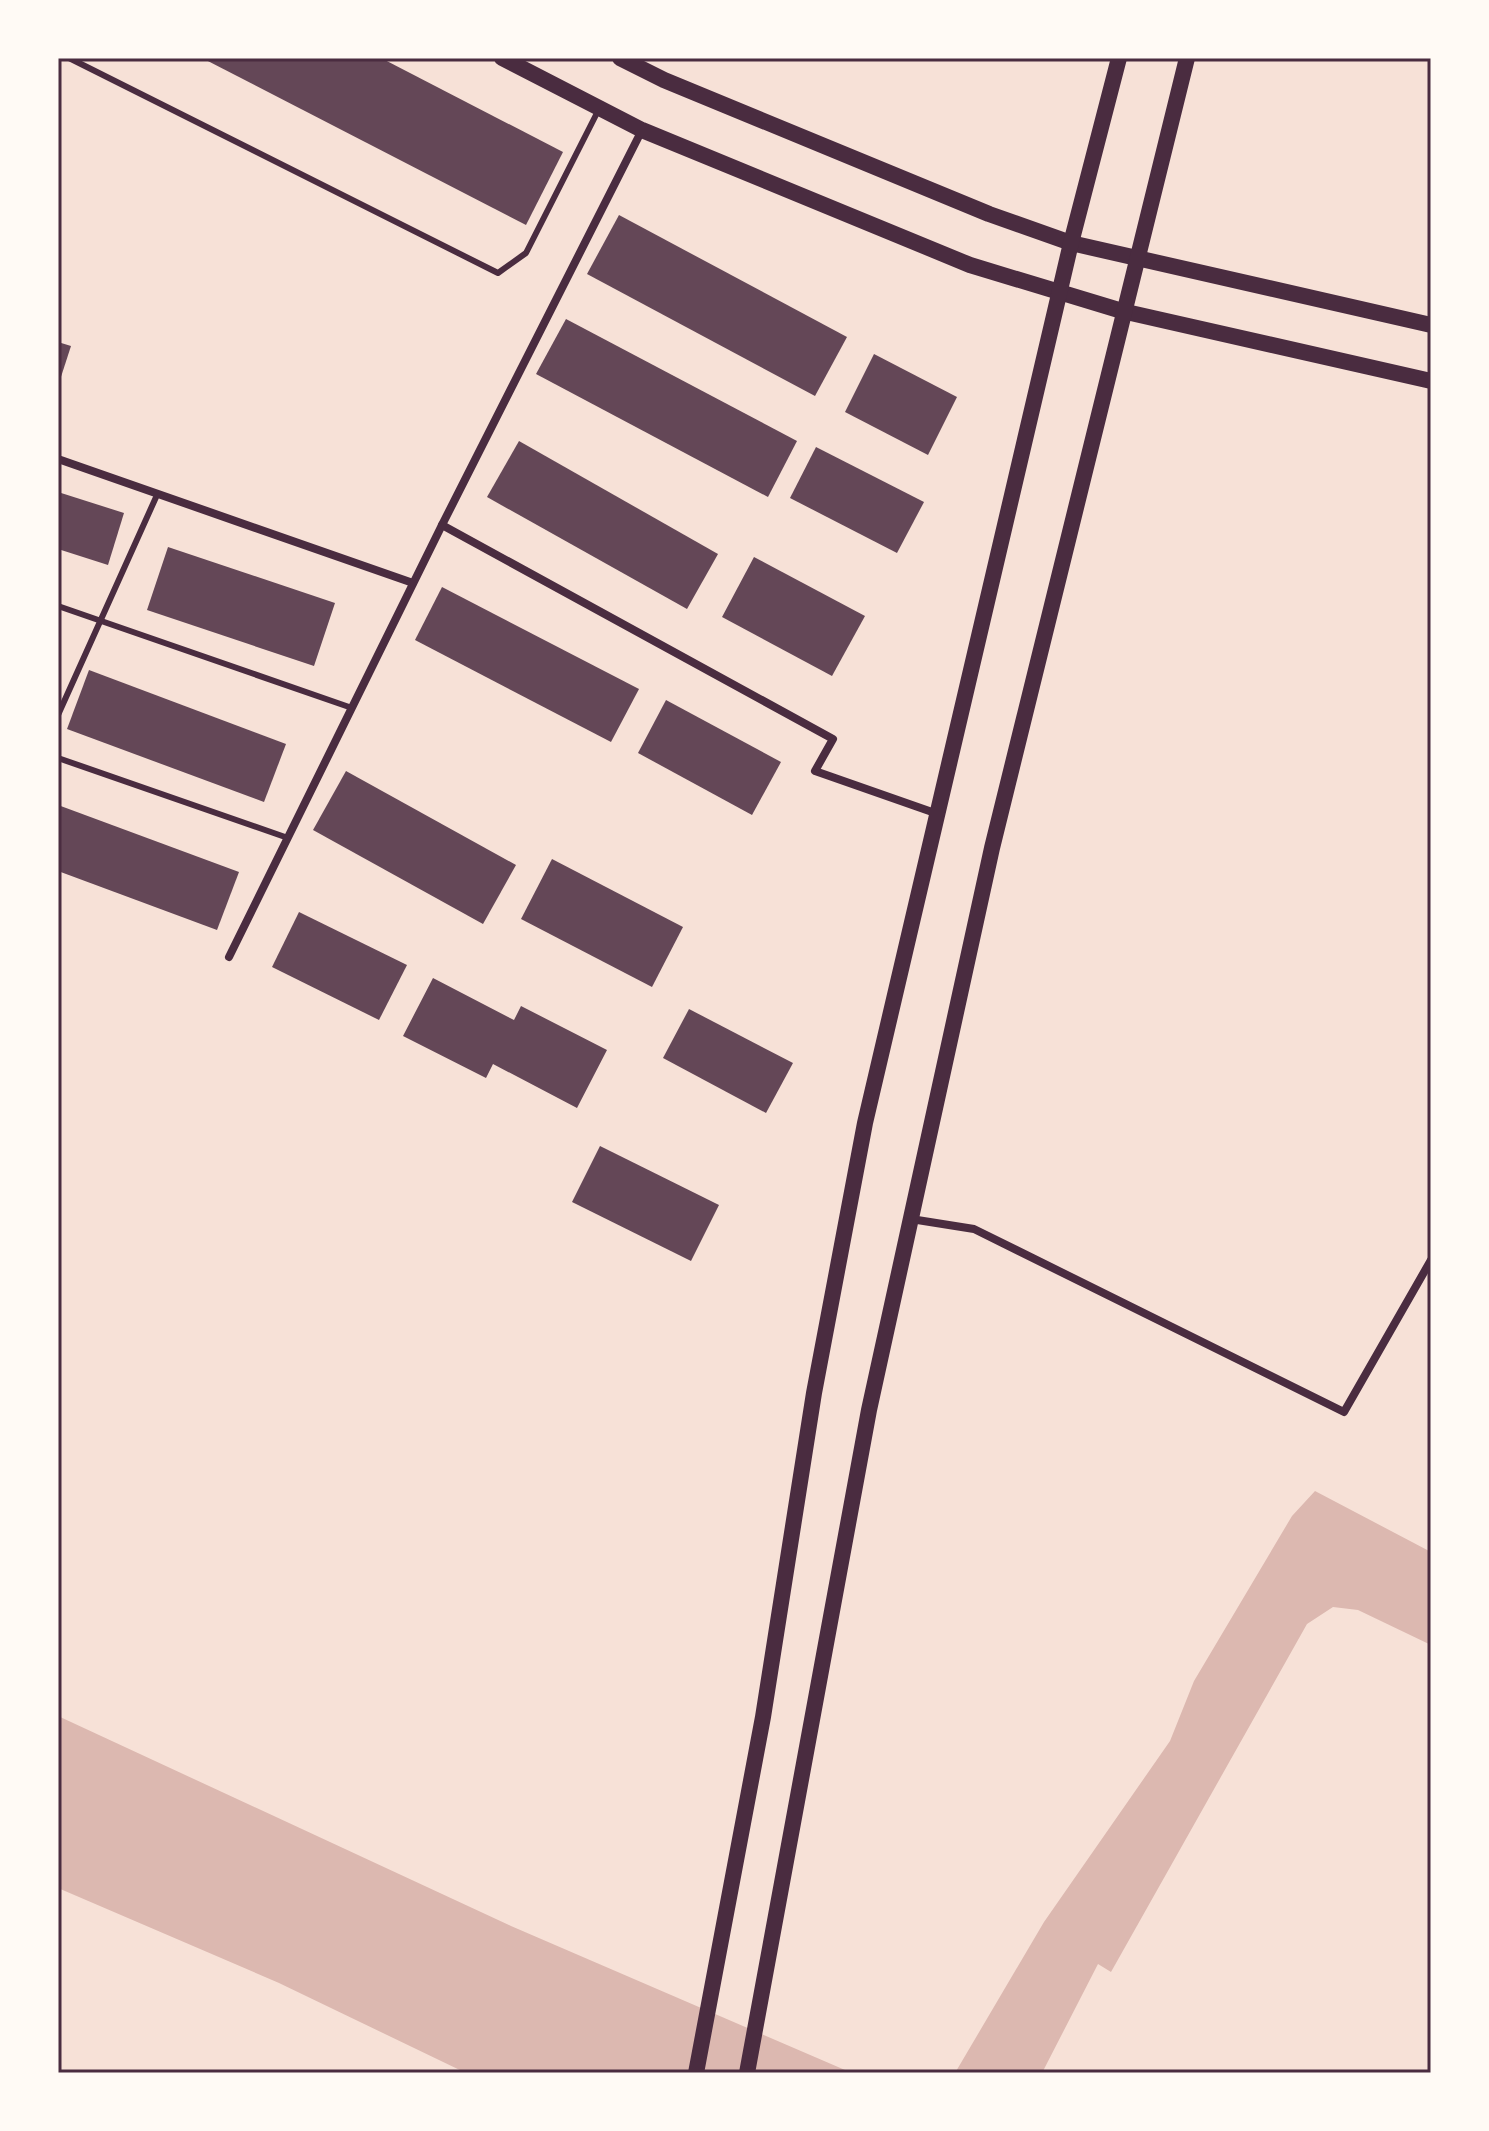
<svg xmlns="http://www.w3.org/2000/svg" width="1489" height="2131" font-family="'PT Sans Narrow',sans-serif">
<style>
.water{fill:#dcb8b0}
.building{fill:#644757}
.lines{fill:none;stroke-linecap:round;stroke-linejoin:round}
.service{stroke:#4a2c40;stroke-width:6}
.minor{stroke:#4a2c40;stroke-width:8}
.secondary{stroke:#4a2c40;stroke-width:16}
.neatline{fill:none;stroke:#4a2c40;stroke-width:3}
</style>
<rect width="100%" height="100%" fill="#f7e1d7"/>
<g class="water">
<polygon points="1315,1491 1431,1552 1431,1645 1358,1610 1333,1607 1307,1624 1111,1972 1098,1964 1042,2073 955,2073 1044,1922 1170,1741 1194,1681 1292,1516"/>
<polygon points="58,1716 511,1926 852,2073 466,2073 279,1983 58,1888"/>
</g>
<g class="building">
<polygon points="202,58 381,58 563,152 526,225"/>
<polygon points="619,215 847,337 815,396 587,274"/>
<polygon points="566,319 797,441 768,497 536,374"/>
<polygon points="58,342 71,346 59,383 58,383"/>
<polygon points="874,354 957,397 928,455 845,412"/>
<polygon points="519,441 718,554 687,609 487,497"/>
<polygon points="816,447 924,502 897,553 790,498"/>
<polygon points="58,492 124,513 108,565 58,549"/>
<polygon points="168,547 335,603 314,666 147,610"/>
<polygon points="754,557 865,616 832,676 722,617"/>
<polygon points="442,587 639,689 611,742 415,640"/>
<polygon points="89,670 286,744 264,802 67,729"/>
<polygon points="666,700 781,762 752,815 638,753"/>
<polygon points="346,771 516,865 483,924 313,830"/>
<polygon points="58,805 239,872 217,930 58,871"/>
<polygon points="552,859 683,927 652,987 521,919"/>
<polygon points="299,912 407,965 379,1020 272,967"/>
<polygon points="433,978 514,1020 521,1006 607,1050 577,1108 493,1064 486,1078 403,1036"/>
<polygon points="689,1009 793,1063 766,1113 663,1058"/>
<polygon points="600,1146 719,1205 691,1261 572,1202"/>
</g>
<g class="lines">
<g class="service">
<polyline points="69,58 498,273 526,253 599,109"/>
<polyline points="58,606 352,708"/>
<polyline points="58,715 157,495"/>
<polyline points="58,758 288,838"/>
</g>
<g class="minor">
<polyline points="58,459 413,583"/>
<polyline points="442,525 833,739 815,771 935,813"/>
<polyline points="229,957 442,525 642,130"/>
<polyline points="911,1219 974,1229 1344,1412 1431,1260"/>
</g>
<g class="secondary">
<polyline points="502,58 642,130 970,265 1122,311 1431,381"/>
<polyline points="620,58 664,80 989,214 1071,243 1431,325"/>
<polyline points="696,2073 763,1717 814,1393 865,1123 1071,243 1119,58"/>
<polyline points="747,2073 869,1410 992,848 1187,58"/>
</g>
</g>
<rect width="1489" height="2131" fill="none" stroke="#fffaf5" stroke-width="120"/>
<rect x="60" y="60" width="1369" height="2011" class="neatline"/>
</svg>
